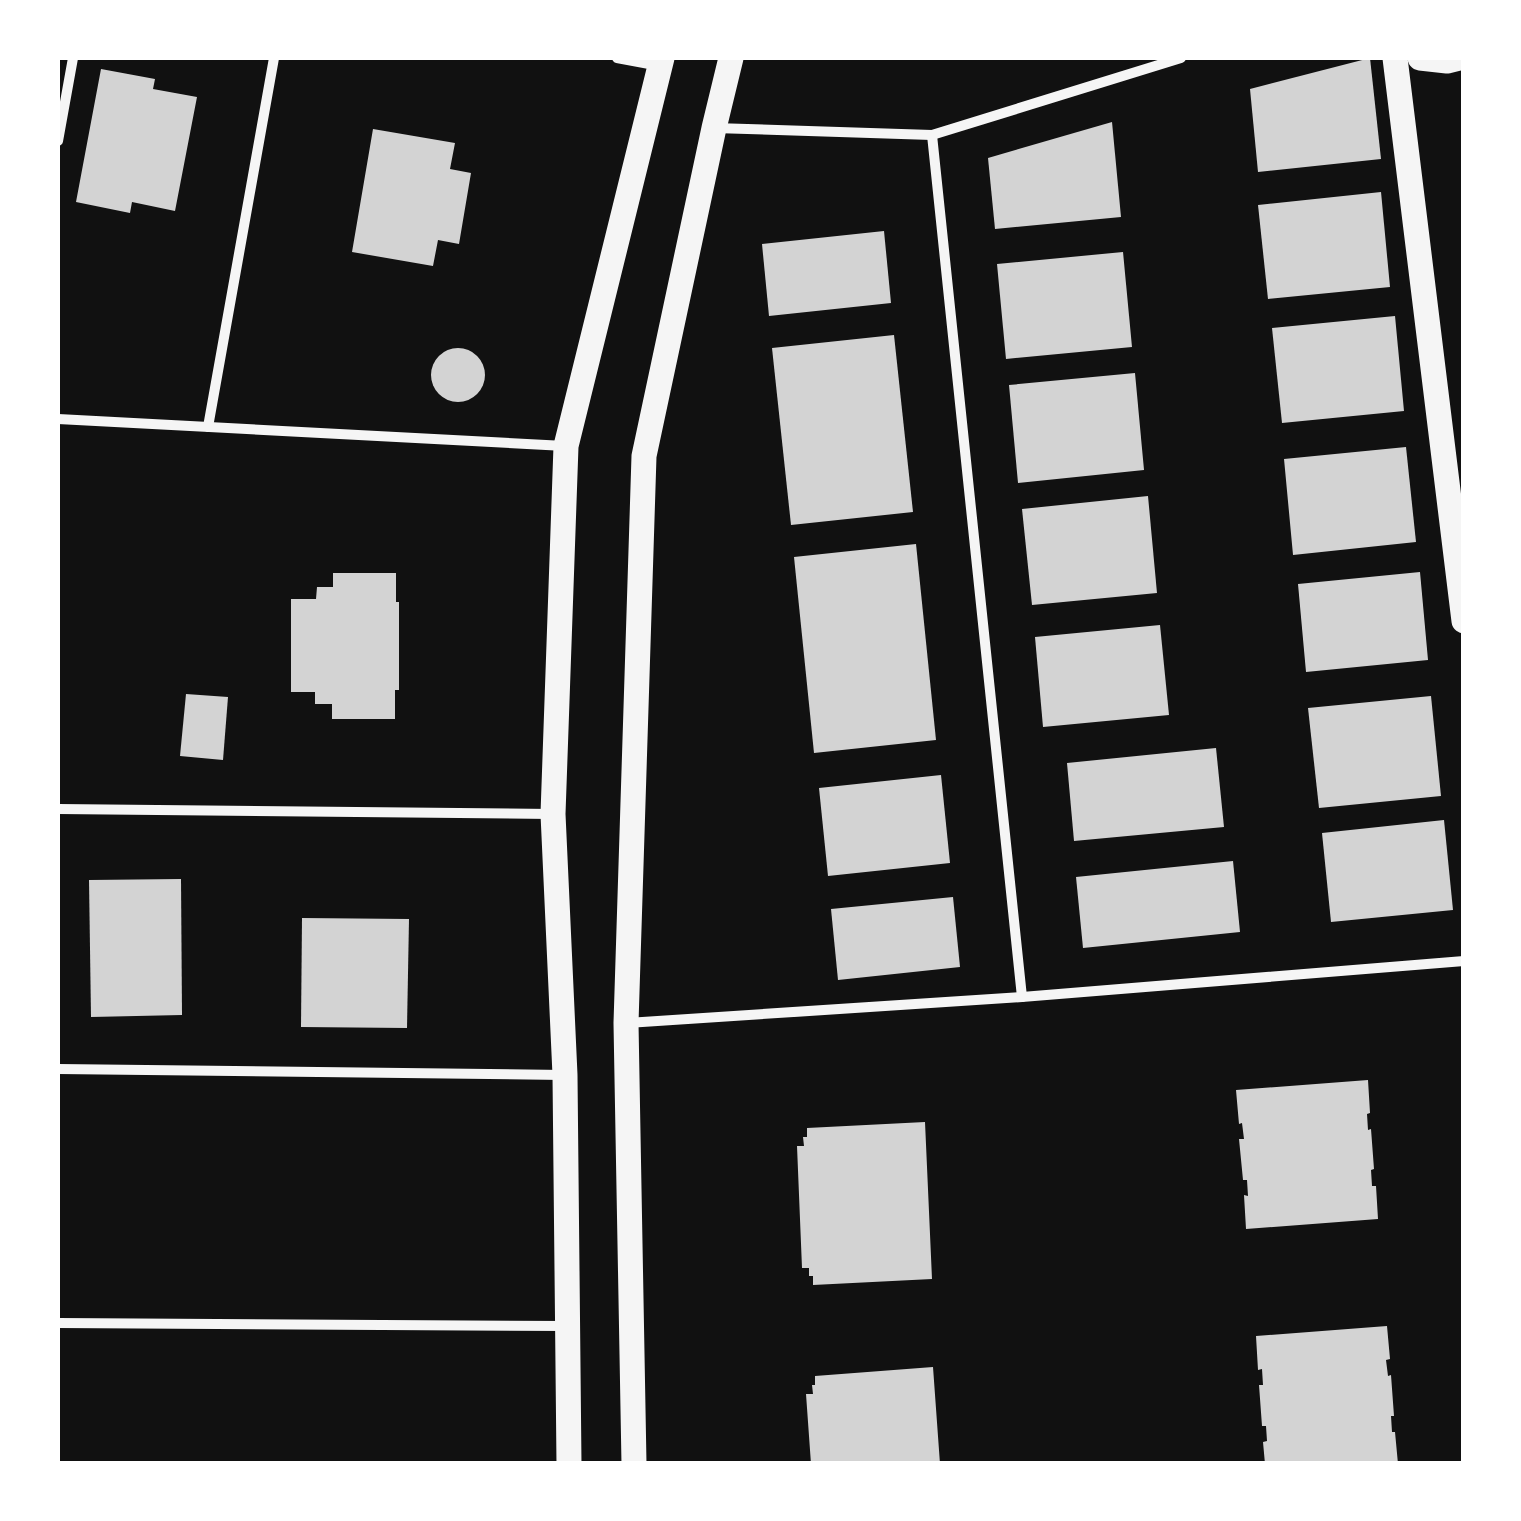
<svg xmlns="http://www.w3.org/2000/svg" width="1521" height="1521" font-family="Mulish,sans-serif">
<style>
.building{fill:#d3d3d3}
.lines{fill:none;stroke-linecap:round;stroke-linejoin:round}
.minor{stroke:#f5f5f5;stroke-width:10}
.primary{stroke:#f5f5f5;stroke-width:25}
</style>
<rect width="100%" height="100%" fill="#111"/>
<g class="building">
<polygon points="1370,58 1381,159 1258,172 1250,89"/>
<polygon points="101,69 155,79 153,89 197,97 175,211 132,202 130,213 76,202"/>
<polygon points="1112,122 1121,217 995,229 988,158"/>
<polygon points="373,129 455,143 450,169 471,173 459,244 438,240 433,266 352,252"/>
<polygon points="1381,192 1390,287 1268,299 1258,205"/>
<polygon points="884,231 891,303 769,316 762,244"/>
<polygon points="1123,252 1132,347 1006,359 997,264"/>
<polygon points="1395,316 1404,411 1282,423 1272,328"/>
<polygon points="894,335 913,512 791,525 772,348"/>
<circle cx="458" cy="375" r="27"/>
<polygon points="1135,373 1144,470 1018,483 1009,385"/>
<polygon points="1406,447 1416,542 1293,555 1284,459"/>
<polygon points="1148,496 1157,593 1032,605 1022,509"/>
<polygon points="916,544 936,740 814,753 794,557"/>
<polygon points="1420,572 1428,660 1306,672 1298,584"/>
<polygon points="333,573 396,573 396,602 399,602 399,690 395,690 395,719 332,719 332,704 315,704 315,692 291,692 291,599 316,599 317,587 333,587"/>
<polygon points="1160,625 1169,715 1043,727 1035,637"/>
<polygon points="186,694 228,697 223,760 180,756"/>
<polygon points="1431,696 1441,796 1319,808 1308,708"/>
<polygon points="1216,748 1224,827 1074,841 1067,763"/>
<polygon points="941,775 950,863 828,876 819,788"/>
<polygon points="1444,820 1453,910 1331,922 1322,833"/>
<polygon points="1233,861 1240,932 1083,948 1076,877"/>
<polygon points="181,879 182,1015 91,1017 89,880"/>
<polygon points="953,897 960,967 838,980 831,909"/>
<polygon points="302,918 409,919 407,1028 301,1027"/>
<polygon points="1368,1080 1370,1113 1367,1114 1368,1130 1371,1129 1374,1169 1371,1170 1372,1186 1376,1186 1378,1219 1246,1229 1244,1195 1248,1196 1247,1180 1243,1180 1239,1139 1244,1139 1242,1123 1239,1124 1236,1090"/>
<polygon points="925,1122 932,1279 813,1285 813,1276 809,1276 809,1268 802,1268 797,1146 804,1146 803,1137 807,1137 807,1128"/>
<polygon points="1387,1326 1390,1359 1386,1360 1388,1376 1391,1375 1394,1416 1391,1416 1392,1432 1395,1432 1398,1464 1265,1464 1263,1442 1267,1441 1266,1426 1262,1426 1259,1385 1263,1385 1262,1369 1258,1370 1256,1336"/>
<polygon points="933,1367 940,1464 811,1464 806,1394 813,1394 812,1385 815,1385 815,1376"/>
</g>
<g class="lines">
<g class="minor">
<polyline points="617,58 660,66"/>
<polyline points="714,128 932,135 1181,58"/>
<polyline points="932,135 1022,997"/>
<polyline points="58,141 73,58"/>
<polyline points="58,419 565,446"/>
<polyline points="208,427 274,58"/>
<polyline points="58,809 552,814"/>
<polyline points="627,1023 1022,997 1464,961"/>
<polyline points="58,1069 564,1075"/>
<polyline points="58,1323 566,1326"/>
</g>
<g class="primary">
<polyline points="1395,58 1464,621"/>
<polyline points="1420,58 1447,61 1459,58"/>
<polyline points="569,1464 565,1075 553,814 566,446 662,58"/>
<polyline points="634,1464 626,1023 644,456 714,128 731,58"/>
</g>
</g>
<rect width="1521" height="1521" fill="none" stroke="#ffffff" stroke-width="120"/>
</svg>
